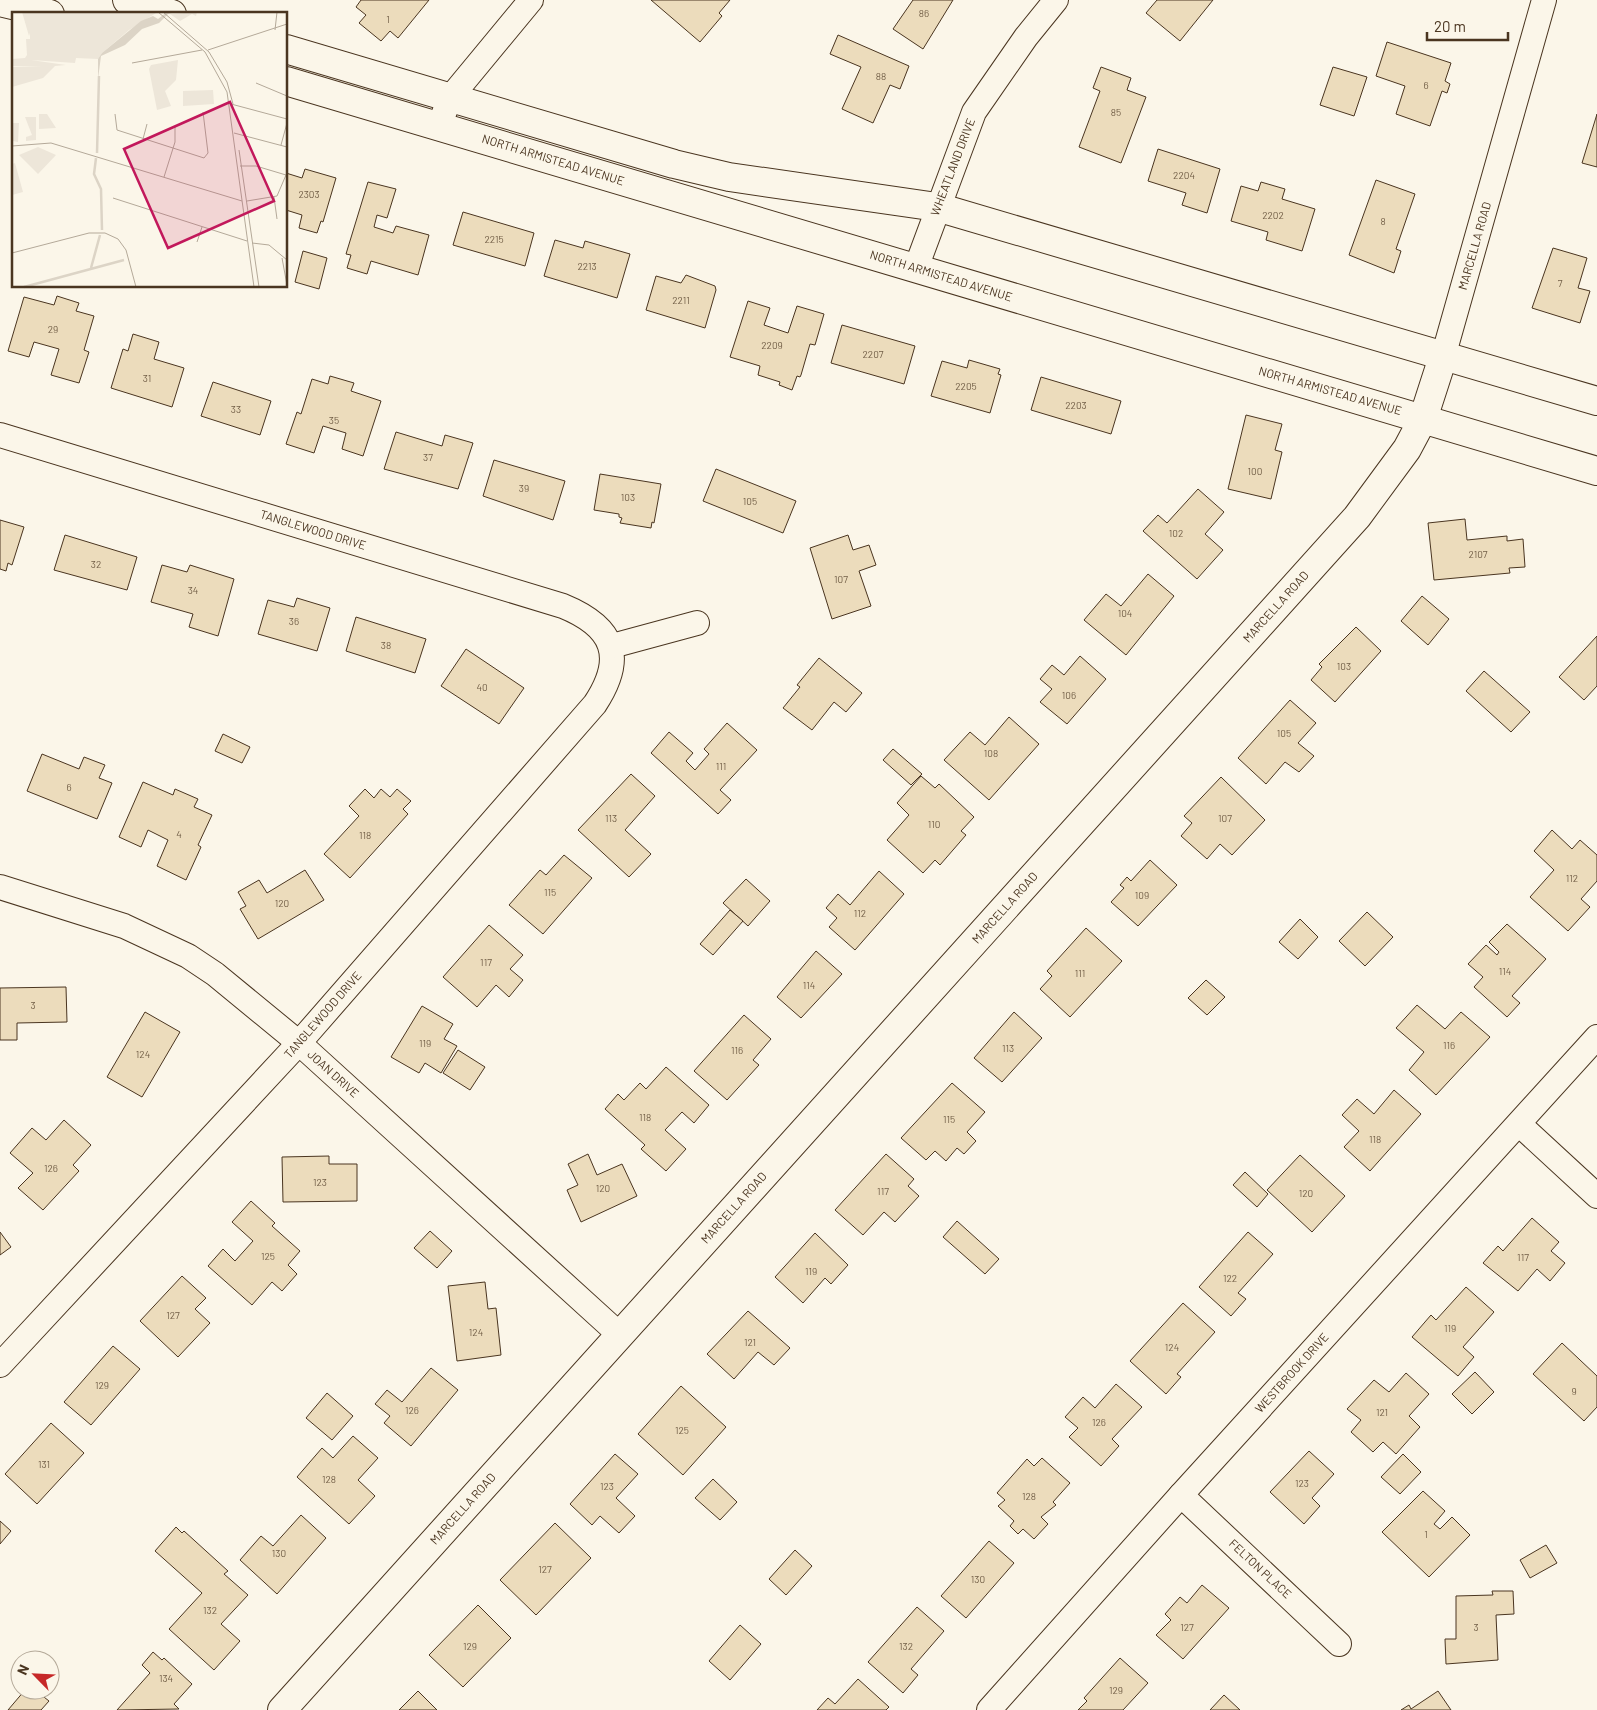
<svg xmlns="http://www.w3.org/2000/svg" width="1597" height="1710" font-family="Barlow,sans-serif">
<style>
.building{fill:#ecdcbc;stroke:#4a3520}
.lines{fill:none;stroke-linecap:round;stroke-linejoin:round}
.minor-casing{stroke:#4a3520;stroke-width:26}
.tertiary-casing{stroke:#4a3520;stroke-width:30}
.primary-casing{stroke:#4a3520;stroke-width:30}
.minor{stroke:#fbf6e9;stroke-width:24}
.tertiary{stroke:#fbf6e9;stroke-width:28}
.primary{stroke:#fbf6e9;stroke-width:28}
.labels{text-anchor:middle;stroke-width:4;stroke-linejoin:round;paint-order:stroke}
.number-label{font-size:10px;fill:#725f47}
.street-label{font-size:12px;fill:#4a3520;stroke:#fbf6e9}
.inset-river{fill:none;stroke:#dcd4c6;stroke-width:2.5}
.inset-road{fill:none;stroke:#b4a999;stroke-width:1}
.view{fill:#c2185b;fill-opacity:0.15;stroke:#c2185b;stroke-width:2.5}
.inset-edge{fill:none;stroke:#4a3520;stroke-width:2.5}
</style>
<rect width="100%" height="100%" fill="#fbf6e9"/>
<g class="building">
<polygon points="361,0 429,0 398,38 390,31 381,41 359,23 366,15 356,7"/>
<polygon points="651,0 730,0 719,13 722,16 700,42"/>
<polygon points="913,0 953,0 923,49 893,29"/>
<polygon points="1157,0 1213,0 1180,41 1146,13"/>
<polygon points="838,35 909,66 900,89 890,85 873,123 842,109 861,67 830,54"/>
<polygon points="1387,42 1451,63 1445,81 1450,84 1447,93 1442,91 1430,126 1396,114 1405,86 1376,76"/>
<polygon points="1101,67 1131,78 1127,90 1146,97 1121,163 1079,147 1100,91 1093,88"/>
<polygon points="1333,67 1367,77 1354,116 1320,105"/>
<polygon points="1597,114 1597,167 1582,163"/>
<polygon points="1158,149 1220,169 1207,213 1182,205 1186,193 1148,181"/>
<polygon points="305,169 336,178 323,222 321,221 317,233 299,228 302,215 286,210 286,173 302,178"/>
<polygon points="1376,180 1415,194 1396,249 1401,251 1394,273 1349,255"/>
<polygon points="368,182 396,189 387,218 377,215 374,227 393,233 396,226 429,235 418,275 371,261 367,274 347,268 351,255 346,254"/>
<polygon points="1261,182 1285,189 1282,199 1315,209 1302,251 1266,240 1268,232 1231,221 1241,186 1258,191"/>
<polygon points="463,212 534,233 525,266 453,245"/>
<polygon points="555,240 583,248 585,241 630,254 617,298 544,276"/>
<polygon points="1553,248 1587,258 1578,288 1590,291 1580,323 1532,308"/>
<polygon points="303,251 327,258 319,289 295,282"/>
<polygon points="686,275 715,286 716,290 705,328 646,310 656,276 681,283"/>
<polygon points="57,296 79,303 76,311 94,316 84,350 89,352 79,383 51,375 59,349 34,342 29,357 8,351 24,297 54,305"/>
<polygon points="748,301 770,308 764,325 788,333 797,306 824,314 815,345 810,344 801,375 800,377 797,376 792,390 779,385 780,382 758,375 760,366 730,357"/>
<polygon points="842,325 915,346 904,384 831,363"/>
<polygon points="133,334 159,342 154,359 184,368 172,407 111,388 123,349 128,351"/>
<polygon points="969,360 1000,369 998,374 1001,375 990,413 931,396 942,361 967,368"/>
<polygon points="330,376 354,383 351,391 381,401 363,456 342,449 346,433 323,426 314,453 286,444 297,412 301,414 312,379 328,384"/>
<polygon points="1041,377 1121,401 1111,434 1031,410"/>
<polygon points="213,382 271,401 260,435 201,416"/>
<polygon points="1246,415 1282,424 1275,450 1282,452 1271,499 1228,489"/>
<polygon points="396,432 442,446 445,435 473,443 458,489 384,469"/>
<polygon points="494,460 565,481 553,520 483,496"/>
<polygon points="716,469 796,501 783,533 703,501"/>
<polygon points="600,474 661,484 654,523 652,522 651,528 620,523 622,518 619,517 619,514 594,510"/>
<polygon points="1198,489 1224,512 1205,534 1223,550 1197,579 1143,531 1158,515 1167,523"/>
<polygon points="1465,519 1467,540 1507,536 1507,541 1523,539 1525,567 1509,568 1510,573 1434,580 1428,523"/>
<polygon points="0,520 24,527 12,565 8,563 6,571 0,569"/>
<polygon points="65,535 137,557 127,590 54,570"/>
<polygon points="848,535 853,550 869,545 876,565 859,571 871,606 832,619 810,548"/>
<polygon points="162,565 187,572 190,565 234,579 218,636 189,627 193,614 151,602"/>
<polygon points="1148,574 1174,596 1126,655 1084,620 1106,594 1121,606"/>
<polygon points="1422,596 1449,619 1428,645 1401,621"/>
<polygon points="297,598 330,608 317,651 258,634 268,600 294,607"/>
<polygon points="356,617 426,639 415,673 346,651"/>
<polygon points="1356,627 1381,651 1335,702 1311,680 1322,667 1319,664"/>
<polygon points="1597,636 1597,686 1584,700 1559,677"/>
<polygon points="466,649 524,688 499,724 441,686"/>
<polygon points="1080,656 1106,679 1067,724 1040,702 1052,689 1040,679 1052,665 1064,675"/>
<polygon points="819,658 862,693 846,712 834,702 812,730 783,708 800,687 797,685"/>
<polygon points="1484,671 1530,712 1511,732 1466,691"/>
<polygon points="1290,700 1316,723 1298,743 1314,756 1299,772 1285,762 1266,784 1238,758"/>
<polygon points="1009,717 1039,744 989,800 944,760 970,732 985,745"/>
<polygon points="727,723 757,750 720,790 731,800 718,814 651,753 669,732 693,753 686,761 695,770 709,754 704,749"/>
<polygon points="223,734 250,747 242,763 215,751"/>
<polygon points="893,749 922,774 911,785 883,760"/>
<polygon points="42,754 79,769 84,757 105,765 99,778 112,783 97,819 27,791"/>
<polygon points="631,774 655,796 625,830 651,854 629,877 578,830"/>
<polygon points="921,776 935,788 939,784 974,817 961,831 966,835 940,865 935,860 923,873 887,840 909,815 897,803"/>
<polygon points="1221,777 1265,820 1232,855 1220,844 1207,859 1181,836 1192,823 1184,816"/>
<polygon points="143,782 173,795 175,789 198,799 194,807 212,815 198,845 201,847 186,880 157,866 168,840 148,830 141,847 119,837"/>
<polygon points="365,789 374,798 381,789 390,797 397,789 411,801 403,809 408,814 350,878 324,854 359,816 349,806"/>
<polygon points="1552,830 1572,849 1580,840 1597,855 1597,881 1581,899 1590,907 1568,931 1530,897 1554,870 1534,851"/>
<polygon points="564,855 592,878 543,934 509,905 540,870 546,875"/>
<polygon points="1150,860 1177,885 1138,926 1111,902 1124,888 1120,885 1127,877 1131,881"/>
<polygon points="305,870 324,900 258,939 240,909 246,906 238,892 259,880 267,893"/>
<polygon points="879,871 904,894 855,950 829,927 837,918 826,908 838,894 850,905"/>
<polygon points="746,879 770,901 748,926 723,903"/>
<polygon points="730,910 743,921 713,955 700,944"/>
<polygon points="1367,912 1393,937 1365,966 1339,941"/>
<polygon points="1300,919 1318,937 1298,959 1279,942"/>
<polygon points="1507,924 1546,959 1512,996 1520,1003 1507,1017 1474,987 1483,977 1468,964 1486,945 1497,955 1499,952 1489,942"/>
<polygon points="489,925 523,955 510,969 523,980 509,997 496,985 477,1007 443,977"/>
<polygon points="1086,928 1122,961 1070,1017 1040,989 1052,976 1047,971"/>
<polygon points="816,951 842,974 801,1018 777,997"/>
<polygon points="1206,980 1225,997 1207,1015 1188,998"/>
<polygon points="66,987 67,1022 17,1023 17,1040 0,1040 0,988"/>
<polygon points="1417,1005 1445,1029 1461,1012 1490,1037 1436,1095 1409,1070 1424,1052 1396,1028"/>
<polygon points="422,1006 453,1024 444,1039 457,1046 441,1073 425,1063 419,1073 391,1057"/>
<polygon points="145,1012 180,1032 142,1097 107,1077"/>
<polygon points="1014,1012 1042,1038 1002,1082 974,1058"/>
<polygon points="744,1015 771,1039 753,1060 759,1065 727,1100 694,1071"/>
<polygon points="458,1050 485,1067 470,1090 443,1073"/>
<polygon points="666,1067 709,1105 694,1123 682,1112 665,1130 686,1149 666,1171 641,1149 645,1145 605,1109 618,1094 624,1100 640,1083 646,1089"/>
<polygon points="952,1083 985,1112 967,1132 976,1141 964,1154 957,1148 946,1161 935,1151 926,1160 901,1138"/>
<polygon points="1394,1090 1421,1114 1370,1171 1344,1147 1359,1131 1342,1115 1357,1099 1374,1114"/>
<polygon points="64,1120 91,1145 73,1165 79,1171 43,1210 18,1188 33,1173 10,1153 32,1128 46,1140"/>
<polygon points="588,1154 597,1175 622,1164 637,1196 581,1222 567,1190 578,1185 568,1164"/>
<polygon points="886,1154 914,1179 908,1186 919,1196 895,1222 884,1212 863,1235 835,1210"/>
<polygon points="1300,1155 1345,1196 1312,1232 1267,1190"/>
<polygon points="329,1156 329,1164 357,1164 357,1201 283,1202 282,1157"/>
<polygon points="1245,1172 1268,1194 1257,1207 1233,1185"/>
<polygon points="251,1201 275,1223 272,1226 300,1251 288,1265 297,1274 282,1291 272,1282 252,1305 208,1266 223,1249 235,1261 253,1241 232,1222"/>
<polygon points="1532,1218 1559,1242 1551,1251 1565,1263 1550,1281 1537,1269 1518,1291 1483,1263 1498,1246 1503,1251"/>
<polygon points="957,1221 999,1259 985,1274 943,1237"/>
<polygon points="430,1231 452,1251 437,1268 414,1248"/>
<polygon points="0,1232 11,1247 0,1255"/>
<polygon points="1248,1232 1273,1254 1238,1293 1246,1299 1231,1316 1199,1287"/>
<polygon points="815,1233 848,1265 831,1284 825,1278 803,1303 775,1277"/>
<polygon points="182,1276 206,1298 195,1309 210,1323 178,1357 140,1321"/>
<polygon points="485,1282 488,1309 496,1308 501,1355 457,1361 448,1286"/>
<polygon points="1466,1287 1494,1312 1463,1347 1474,1357 1458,1376 1412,1337 1431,1315 1436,1320"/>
<polygon points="1183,1303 1215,1332 1177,1374 1181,1377 1166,1394 1130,1361"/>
<polygon points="748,1311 790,1348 774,1365 758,1352 734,1379 707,1354"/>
<polygon points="1562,1343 1597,1376 1597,1407 1584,1421 1533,1374"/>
<polygon points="113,1346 140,1369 91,1425 64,1402"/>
<polygon points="431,1368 458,1390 411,1446 384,1423 390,1416 375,1404 387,1390 402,1402"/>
<polygon points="1475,1372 1494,1392 1472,1414 1452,1394"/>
<polygon points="1406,1373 1429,1394 1409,1416 1420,1427 1396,1454 1383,1442 1373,1452 1351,1432 1361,1420 1347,1409 1374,1380 1389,1392"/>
<polygon points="1116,1384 1142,1407 1112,1439 1119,1446 1101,1466 1069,1437 1078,1428 1065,1417 1083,1397 1095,1408"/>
<polygon points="681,1386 726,1427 683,1475 638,1434"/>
<polygon points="327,1393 353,1416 332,1440 306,1418"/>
<polygon points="51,1423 84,1453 37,1504 5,1474"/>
<polygon points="353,1436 378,1458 358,1480 375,1496 349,1524 297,1477 322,1448 333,1458"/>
<polygon points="1309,1451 1334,1474 1312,1498 1320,1506 1304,1524 1270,1492"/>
<polygon points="615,1454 638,1474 616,1498 635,1516 619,1533 600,1516 592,1525 570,1504"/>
<polygon points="1403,1454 1421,1472 1400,1494 1381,1477"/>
<polygon points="1042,1458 1070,1483 1053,1502 1056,1505 1041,1517 1048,1524 1034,1539 1023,1529 1018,1534 1010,1526 1014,1521 998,1506 1005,1500 997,1493 1027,1459 1034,1466"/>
<polygon points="713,1479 737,1502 720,1520 695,1498"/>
<polygon points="1423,1491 1445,1511 1434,1524 1440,1529 1452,1517 1470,1535 1429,1577 1382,1532"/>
<polygon points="301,1515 326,1538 277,1594 240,1560 261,1536 273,1546"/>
<polygon points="0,1521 11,1531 0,1544"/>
<polygon points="555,1523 591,1558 536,1615 500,1580"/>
<polygon points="176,1527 182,1533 184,1531 228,1571 224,1574 248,1595 221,1624 240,1641 214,1670 169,1629 202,1593 155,1551"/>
<polygon points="989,1541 1014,1563 966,1618 941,1596"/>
<polygon points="1546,1545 1557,1563 1530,1578 1520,1560"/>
<polygon points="795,1550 812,1566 786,1595 769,1579"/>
<polygon points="1202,1585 1229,1608 1183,1659 1156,1635 1171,1620 1165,1614 1180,1597 1187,1603"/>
<polygon points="1492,1591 1513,1591 1514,1614 1496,1615 1498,1660 1446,1664 1445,1639 1456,1639 1456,1596 1493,1595"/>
<polygon points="478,1605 511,1638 463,1687 429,1655"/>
<polygon points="917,1607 944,1631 911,1669 918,1675 903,1693 868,1662"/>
<polygon points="740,1625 761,1644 730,1680 709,1661"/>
<polygon points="153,1652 162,1660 164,1658 192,1684 174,1704 179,1709 117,1710 150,1673 142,1665"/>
<polygon points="1120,1658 1148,1683 1123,1710 1078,1710 1087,1701 1084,1698"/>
<polygon points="858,1679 889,1707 886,1710 817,1710 828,1698 835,1704"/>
<polygon points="25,1690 35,1690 49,1701 41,1710 8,1710"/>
<polygon points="418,1691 437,1710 399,1710"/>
<polygon points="1438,1691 1451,1710 1401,1710 1409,1705 1411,1709"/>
<polygon points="1224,1695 1240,1710 1210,1710"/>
</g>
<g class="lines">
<g class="minor-casing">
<g id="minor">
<polyline points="439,126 450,98 531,0"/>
<polyline points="916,268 974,112 1026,37 1056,0"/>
<polyline points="1443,357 1544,0"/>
<path d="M0,435l563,171c51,21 63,51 32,98l-296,339 -299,322"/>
<polyline points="612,646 697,623"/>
<polyline points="0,887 124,926 188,956 215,974 299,1043 620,1335"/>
<polyline points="1519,1124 1597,1196"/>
<polyline points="1181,1495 1339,1644"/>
<polyline points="989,1710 1181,1495 1597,1037"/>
</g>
</g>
<g class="tertiary-casing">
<polyline id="tertiary" points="282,1710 1357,517 1407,449 1423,419 1443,357"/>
</g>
<g class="primary-casing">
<g id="primary">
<polyline points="127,0 172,14"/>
<polyline points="0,2 50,14"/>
<polyline points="286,49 674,164 729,177 937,207 1597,401"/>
<polyline points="286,81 1597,471"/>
</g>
</g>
<use href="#minor" class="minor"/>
<use href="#tertiary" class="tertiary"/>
<use href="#primary" class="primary"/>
</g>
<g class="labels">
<g class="number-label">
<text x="924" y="17">86</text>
<text x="388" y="23">1</text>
<text x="881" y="80">88</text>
<text x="1426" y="89">6</text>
<text x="1116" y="116">85</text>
<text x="1184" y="179">2204</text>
<text x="309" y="198">2303</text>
<text x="1273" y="219">2202</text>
<text x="1383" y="225">8</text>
<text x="494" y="243">2215</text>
<text x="587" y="270">2213</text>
<text x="1560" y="287">7</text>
<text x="681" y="304">2211</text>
<text x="53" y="333">29</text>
<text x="772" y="349">2209</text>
<text x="873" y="358">2207</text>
<text x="147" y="382">31</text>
<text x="966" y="390">2205</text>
<text x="1076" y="409">2203</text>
<text x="236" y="413">33</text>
<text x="334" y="424">35</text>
<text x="428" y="461">37</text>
<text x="1255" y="475">100</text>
<text x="524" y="492">39</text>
<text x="628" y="501">103</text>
<text x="750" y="505">105</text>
<text x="1176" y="537">102</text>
<text x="1478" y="558">2107</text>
<text x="96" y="568">32</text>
<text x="841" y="583">107</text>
<text x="193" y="594">34</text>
<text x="1125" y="617">104</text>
<text x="294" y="625">36</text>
<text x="386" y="649">38</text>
<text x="1344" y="670">103</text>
<text x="482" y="691">40</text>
<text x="1069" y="699">106</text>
<text x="1284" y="737">105</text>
<text x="991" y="757">108</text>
<text x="721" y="770">111</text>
<text x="69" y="791">6</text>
<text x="611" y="822">113</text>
<text x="1225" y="822">107</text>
<text x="934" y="828">110</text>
<text x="179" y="838">4</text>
<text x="365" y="839">118</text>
<text x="1572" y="882">112</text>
<text x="550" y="896">115</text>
<text x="1142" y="899">109</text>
<text x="282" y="907">120</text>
<text x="860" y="917">112</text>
<text x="486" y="966">117</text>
<text x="1505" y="975">114</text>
<text x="1080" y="977">111</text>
<text x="809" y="989">114</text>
<text x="33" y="1009">3</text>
<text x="425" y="1047">119</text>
<text x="1449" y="1049">116</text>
<text x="1008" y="1052">113</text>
<text x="737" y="1054">116</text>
<text x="143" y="1058">124</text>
<text x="645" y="1121">118</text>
<text x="949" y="1123">115</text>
<text x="1375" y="1143">118</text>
<text x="51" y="1172">126</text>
<text x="320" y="1186">123</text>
<text x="603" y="1192">120</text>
<text x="883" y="1195">117</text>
<text x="1306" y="1197">120</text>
<text x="268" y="1260">125</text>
<text x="1523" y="1261">117</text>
<text x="811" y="1275">119</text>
<text x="1230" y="1282">122</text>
<text x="173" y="1319">127</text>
<text x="1450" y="1332">119</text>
<text x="476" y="1336">124</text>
<text x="750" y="1346">121</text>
<text x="1172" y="1351">124</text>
<text x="102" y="1389">129</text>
<text x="1574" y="1395">9</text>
<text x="412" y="1414">126</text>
<text x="1382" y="1416">121</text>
<text x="1099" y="1426">126</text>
<text x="682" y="1434">125</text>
<text x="44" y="1468">131</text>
<text x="329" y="1483">128</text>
<text x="1302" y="1487">123</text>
<text x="607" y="1490">123</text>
<text x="1029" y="1500">128</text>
<text x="1426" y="1538">1</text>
<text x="279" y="1557">130</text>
<text x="545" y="1573">127</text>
<text x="978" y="1583">130</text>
<text x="210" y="1614">132</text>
<text x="1187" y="1631">127</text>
<text x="1476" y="1631">3</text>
<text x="470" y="1650">129</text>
<text x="906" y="1650">132</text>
<text x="166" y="1682">134</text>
<text x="1116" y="1694">129</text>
</g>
<g class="street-label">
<text transform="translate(553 160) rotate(17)" y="4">NORTH ARMISTEAD AVENUE</text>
<text transform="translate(953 167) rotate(-69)" y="4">WHEATLAND DRIVE</text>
<text transform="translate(1475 246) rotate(-74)" y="4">MARCELLA ROAD</text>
<text transform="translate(941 276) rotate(17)" y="4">NORTH ARMISTEAD AVENUE</text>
<text transform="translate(1330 391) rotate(16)" y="4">NORTH ARMISTEAD AVENUE</text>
<text transform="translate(313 530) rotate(17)" y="4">TANGLEWOOD DRIVE</text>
<text transform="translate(1276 607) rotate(-48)" y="4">MARCELLA ROAD</text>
<text transform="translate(1005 908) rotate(-48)" y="4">MARCELLA ROAD</text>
<text transform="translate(323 1015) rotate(-49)" y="4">TANGLEWOOD DRIVE</text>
<text transform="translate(333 1074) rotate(42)" y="4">JOAN DRIVE</text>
<text transform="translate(734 1208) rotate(-48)" y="4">MARCELLA ROAD</text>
<text transform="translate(1292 1373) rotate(-48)" y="4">WESTBROOK DRIVE</text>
<text transform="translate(463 1509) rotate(-48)" y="4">MARCELLA ROAD</text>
<text transform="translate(1260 1569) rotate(43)" y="4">FELTON PLACE</text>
</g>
</g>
<g transform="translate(12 12)">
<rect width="275" height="275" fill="#fbf6e9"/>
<path d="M10,0h132l2,1 -27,17 -27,23 -4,6 -22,-1 -1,5 -44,-3 35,5 -11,1 -12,12 -31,9v-20l30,-1h-30v-7l13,-1 2,-3 -1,-16h4v-6l-1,3zM185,0l-1,4 -4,-2 -12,7 -10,-7zM166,48l-2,20 -11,11 6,15 -14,4 -8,-41 2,-4zM201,78l1,14 -31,2v-15zM27,102h8l9,14 -17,1zM13,105h11v23l-10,1v-4l6,-2zM0,111h7l-1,19 -5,-1zM26,135l18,8 -18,19 -19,-19zM3,151l8,29 -11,3v-31z" fill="#ede6d9"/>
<path d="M155,0h9l-8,2 -9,9 -17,6 -17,16 -24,11 -3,23v-20l4,-6 39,-32 12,-5 5,3z" fill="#dcd4c6"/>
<path class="inset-river" d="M85,141l2,-77M84,146l-2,16 7,15 1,41M79,256l9,-33M12,275l100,-27"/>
<path class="inset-road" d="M146,0l47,40 22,40 27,195M151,0l46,40 18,30 6,22M263,18l2,-18M196,38l79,-26M120,51l70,-13M244,71l31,13M219,92l56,15M103,102l2,16 87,28 4,-5 -5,-41M222,121l53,14M131,127l4,-15M269,133l6,-22M0,134l39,-3 191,58M227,138l20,137M228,154h16l30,9M152,165l11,-35v-16M262,185l3,22M101,186l134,43M235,189l30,-5 9,-21M185,230l5,-15M240,231l17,2 18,15M0,241l77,-20h16l13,6 8,11 10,37M270,246l5,27"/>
<path class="view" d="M218,90l44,99 -106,47 -44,-99z"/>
<rect width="275" height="275" class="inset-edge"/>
</g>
<g transform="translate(35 1675) rotate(294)"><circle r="24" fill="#fbf6e9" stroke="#b4a999"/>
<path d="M0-4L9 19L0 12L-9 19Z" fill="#c62828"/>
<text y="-8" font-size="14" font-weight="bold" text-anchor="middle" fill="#4a3520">N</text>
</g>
<path d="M1427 32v8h81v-8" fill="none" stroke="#4a3520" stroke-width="2.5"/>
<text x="1434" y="32" font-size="15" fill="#4a3520" stroke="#fbf6e9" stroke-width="4" paint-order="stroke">20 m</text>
</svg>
